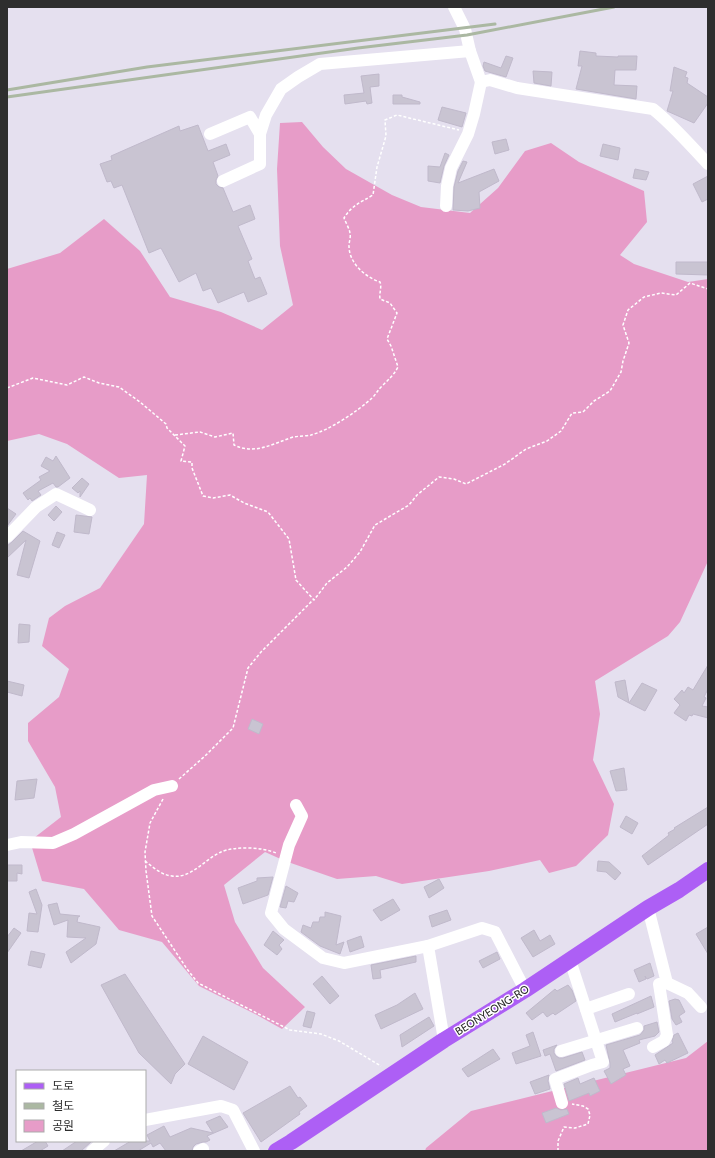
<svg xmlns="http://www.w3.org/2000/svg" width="715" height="1158" font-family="Cabin,'Noto Sans KR',sans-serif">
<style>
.green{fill:#e79cc8}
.building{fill:#c9c4d2;stroke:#c0b9cb}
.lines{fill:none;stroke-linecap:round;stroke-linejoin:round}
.path{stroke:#fff;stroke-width:1.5;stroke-dasharray:3 2;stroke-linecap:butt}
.minor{stroke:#fff;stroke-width:12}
.major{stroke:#ad5ff5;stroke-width:16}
.rail{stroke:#abb8a2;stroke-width:3}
.labels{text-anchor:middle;stroke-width:3;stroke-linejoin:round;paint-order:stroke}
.street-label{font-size:11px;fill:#2e2e2e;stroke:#fff}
</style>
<rect width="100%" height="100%" fill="#e5e0ef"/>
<g class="green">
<polygon points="302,122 323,147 346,169 392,195 421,207 470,213 498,188 525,151 551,143 579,162 644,191 647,222 620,255 634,264 688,282 708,279 708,561 680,622 668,636 595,681 600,714 593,760 614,804 608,835 576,866 549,873 540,860 489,871 402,884 376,876 337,879 285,861 265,852 224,885 235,922 263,968 305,1007 282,1029 257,1015 199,986 162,942 119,930 84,889 42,881 30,841 61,817 55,787 28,741 28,723 59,697 69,669 42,646 49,618 65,606 100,588 144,524 147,475 119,478 67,444 39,434 7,441 7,269 60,253 104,219 140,251 170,297 221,312 262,330 293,305 280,246 277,169 280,123"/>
<polygon points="708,1041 708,1151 425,1151 426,1148 471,1111 686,1058"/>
</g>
<g class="building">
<polygon points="580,51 596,53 596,56 618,57 618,56 637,56 636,70 615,70 614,85 637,86 636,99 576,89 582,66 578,66"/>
<polygon points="506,56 513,58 506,77 485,71 483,66 484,62 501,68"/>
<polygon points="674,67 687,72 685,77 688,78 687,83 708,97 708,103 694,123 667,111 673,91 670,91"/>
<polygon points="533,71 552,72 551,86 534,83"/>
<polygon points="379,74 379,86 370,87 372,103 367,104 366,101 345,104 344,95 364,93 361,76"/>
<polygon points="393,95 402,95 402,97 420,102 420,104 393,104"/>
<polygon points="442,107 466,113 462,127 438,120"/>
<polygon points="198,125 208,151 226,144 230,155 213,162 218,176 216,180 216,184 219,187 223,188 233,212 250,205 255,219 238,226 252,259 248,261 255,279 260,277 267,294 248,302 244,292 218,303 211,288 203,291 196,273 179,282 161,248 149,253 122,185 114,188 111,181 107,182 100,164 112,160 111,156 179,126 180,131"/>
<polygon points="506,139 509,150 495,154 492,142"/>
<polygon points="603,144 620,148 618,160 600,156"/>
<polygon points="445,153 449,155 444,166 440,183 428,181 428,166 440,167"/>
<polygon points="463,161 467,162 458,183 494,169 499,181 479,192 480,208 468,211 453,210 454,187 458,171"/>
<polygon points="635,169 649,172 646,180 633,178"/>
<polygon points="708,176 708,199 702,202 693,184"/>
<polygon points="676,262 708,262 708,275 676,274"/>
<polygon points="56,456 70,478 58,487 56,487 53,483 38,491 41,495 32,501 30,498 28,500 23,493 41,480 39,477 50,471 41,466 46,457 53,461"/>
<polygon points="82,478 89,484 80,497 80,491 78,493 72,488"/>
<polygon points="56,506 62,512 54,521 48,515"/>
<polygon points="7,508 16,514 7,526"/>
<polygon points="76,515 92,517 89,534 74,532"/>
<polygon points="23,531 40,541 29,578 17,575 26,540 7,558 7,546 12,542"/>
<polygon points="57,532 65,535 59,548 52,545"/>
<polygon points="19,624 30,625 29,642 18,643"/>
<polygon points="708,665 708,689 704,697 706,698 702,706 708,707 708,718 693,714 692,716 689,715 686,721 674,713 680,705 674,699 682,690 684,693 688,687 693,690"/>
<polygon points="625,680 629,703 618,697 615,682"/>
<polygon points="7,681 24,685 22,696 7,692"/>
<polygon points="642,683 657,690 645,711 629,703"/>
<polygon points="252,719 263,724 259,734 248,729"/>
<polygon points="624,768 627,790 616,791 610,771"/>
<polygon points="37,779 34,798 15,800 17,781"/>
<polygon points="708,807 708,824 648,865 642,856 669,835 668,833 675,829 674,828"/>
<polygon points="626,816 638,823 632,834 620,827"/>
<polygon points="598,861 609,862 621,873 615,880 606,872 597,871"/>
<polygon points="7,865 22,865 22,874 17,873 17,881 7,881"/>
<polygon points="273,877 268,895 243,904 238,888 257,881 257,878"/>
<polygon points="439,879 444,888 429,898 424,887"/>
<polygon points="286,886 298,893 294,902 288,901 286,908 280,907"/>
<polygon points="36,889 42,905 38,932 27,931 29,913 37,914 29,892"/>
<polygon points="393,899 400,910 381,921 373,910"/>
<polygon points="57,903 60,914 80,916 78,917 77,922 100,927 96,944 71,963 66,952 86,938 67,937 68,920 54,925 48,905"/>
<polygon points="447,910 451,920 432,927 429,916"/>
<polygon points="325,912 341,916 336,945 344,942 340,954 320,946 301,932 303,925 311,928 313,922 319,922 320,917 325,917"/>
<polygon points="708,927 708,954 696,934"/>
<polygon points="14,928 21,933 7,953 7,937"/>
<polygon points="534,930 540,941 550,935 555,944 533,957 521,938"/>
<polygon points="273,931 284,940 279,945 282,949 277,955 264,945"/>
<polygon points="361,936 364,947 350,952 347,941"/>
<polygon points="31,951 45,954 41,968 28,965"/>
<polygon points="497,952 500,959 483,968 479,961"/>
<polygon points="416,956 416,962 380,970 381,978 373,979 371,965"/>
<polygon points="650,963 654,976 647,979 645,976 646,979 639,982 634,970"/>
<polygon points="125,974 185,1064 175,1074 171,1084 139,1053 101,985"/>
<polygon points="322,976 339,996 330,1004 313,984"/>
<polygon points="568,985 572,990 576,1001 555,1015 553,1013 547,1017 543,1012 532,1020 526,1013 555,989 557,991"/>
<polygon points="415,993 423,1009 381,1029 375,1015 397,1005"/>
<polygon points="651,996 654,1007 637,1014 637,1013 615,1022 612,1014"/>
<polygon points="675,999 679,1000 685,1012 679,1016 682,1022 676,1025 672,1019 669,1001"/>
<polygon points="307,1011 315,1013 311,1028 303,1026"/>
<polygon points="429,1017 434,1026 402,1047 400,1035"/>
<polygon points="657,1022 659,1032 655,1036 639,1040 640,1043 623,1050 630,1066 623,1069 626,1075 611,1084 604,1071 610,1068 610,1063 606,1045 640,1035 644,1030 644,1026"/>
<polygon points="533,1032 541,1056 516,1064 512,1053 530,1046 526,1035"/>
<polygon points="678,1033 688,1053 667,1063 665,1060 659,1064 655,1055 673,1043 672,1041 674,1035"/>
<polygon points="203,1036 248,1062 234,1090 188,1064"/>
<polygon points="557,1045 554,1049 554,1053 556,1056 559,1058 563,1058 582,1052 585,1060 556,1071 550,1054 545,1056 543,1050"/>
<polygon points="493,1049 500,1059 468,1077 462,1069"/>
<polygon points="549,1075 548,1081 550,1089 535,1094 530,1082"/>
<polygon points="578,1078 580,1084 594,1078 600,1091 590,1096 589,1093 569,1101 564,1084"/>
<polygon points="290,1086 298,1098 300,1097 307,1106 299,1112 300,1114 261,1142 243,1113"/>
<polygon points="556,1108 561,1110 567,1109 569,1114 546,1123 542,1113"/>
<polygon points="220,1116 228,1127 207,1136 210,1140 206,1142 203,1142 196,1144 193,1147 192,1151 166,1151 160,1143 153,1147 151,1143 138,1151 114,1151 131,1141 150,1141 147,1135 164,1126 170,1137 191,1128 213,1133 206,1122"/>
<polygon points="38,1141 45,1141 48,1146 40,1151 21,1151"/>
<polygon points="77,1141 92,1141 81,1151 62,1151"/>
</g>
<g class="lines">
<g class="path">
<polyline points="7,388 33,378 67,385 84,377 99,383 119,387 140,402 166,424 167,428 185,446 181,461 192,462 192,468 203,496 213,498 230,495 244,503 268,512 289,539 296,580 314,600 327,583 347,567 360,552 375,525 409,505 417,495 439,477 454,479 466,484 505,464 526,449 547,441 561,431 572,413 583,412 594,401 610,391 621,372 623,361 629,343 623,325 628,310 644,297 661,293 676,295 690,283 708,289"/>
<path d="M175,435l25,-3 15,5 18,-4 1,12c21,10 38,-1 59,-8 6,-1 13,-1 18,-2 19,-5 47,-24 61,-37 4,-4 6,-8 10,-12 6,-6 12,-11 16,-19l-7,-21 -4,-7 10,-26 -7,-10 -10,-4c-1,-6 2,-11 0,-17 -15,-5 -31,-19 -31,-36 0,-4 2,-9 1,-13 -1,-5 -4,-10 -6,-15 8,-13 16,-15 29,-23l4,-28 9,-31 -1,-16 12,-5 62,15"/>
<polyline points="179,779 205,756 233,728 248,668 261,652 313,600"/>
<polyline points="163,799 150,823 145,852 146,871 152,916 187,969 198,983 290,1030 321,1034 339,1041 381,1066"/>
<path d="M145,861c8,6 16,14 27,15 19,3 33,-17 49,-24 13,-6 42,-5 55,1"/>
<polyline points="558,1151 558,1141 564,1127 575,1128 588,1124 590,1115 588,1109 583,1106 572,1104"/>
</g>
<g class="minor">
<polyline points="454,7 465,29 470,51"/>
<path d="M210,134l40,-17 10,17 6,-19 15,-26 17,-12 22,-13 150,-13 11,31 9,-2 27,8 136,21c20,16 37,36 55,55"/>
<polyline points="223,181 260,164 260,134"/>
<polyline points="446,206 447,186 451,168 468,134 474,114 481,82"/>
<polyline points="7,537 36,507 56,494 90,510"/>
<polyline points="296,805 302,816 289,845 271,913 284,929 323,958 344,963 428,946 482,928 495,932 525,990"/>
<polyline points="7,845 21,842 53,843 74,834 154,790 172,786"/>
<polyline points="648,908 667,983 659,984 667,1035 664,1041 653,1047"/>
<polyline points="428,946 444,1040"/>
<polyline points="667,983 688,993 701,1007"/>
<polyline points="586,1009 629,994"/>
<polyline points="561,1051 637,1028"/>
<polyline points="562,1103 555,1079 592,1065 603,1062 570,960"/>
<polyline points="145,1120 221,1106 233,1110 254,1151"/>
<polyline points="92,1151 104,1141"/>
<polyline points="199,1151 203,1149"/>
</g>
<polyline class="major" points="276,1151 291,1142 444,1040 525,990 648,908 679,890 708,870"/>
<g class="rail">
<polyline points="7,90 147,67 495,24"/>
<polyline points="7,97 358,48 467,35 614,7"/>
</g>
</g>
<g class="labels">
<g class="street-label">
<text transform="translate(492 1010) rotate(-32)" y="4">BEONYEONG-RO</text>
</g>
</g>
<rect width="715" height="1158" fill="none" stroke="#2e2e2e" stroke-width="16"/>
<rect x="16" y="1070" width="130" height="72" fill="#ffffff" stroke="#ababab"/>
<rect x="24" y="1083" width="20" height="6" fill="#ad5ff5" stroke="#ababab"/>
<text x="52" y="1090" font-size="12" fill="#2e2e2e">도로</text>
<rect x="24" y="1103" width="20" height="6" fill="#abb8a2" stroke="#ababab"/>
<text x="52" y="1110" font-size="12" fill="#2e2e2e">철도</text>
<rect x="24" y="1120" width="20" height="12" fill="#e79cc8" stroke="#ababab"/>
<text x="52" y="1130" font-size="12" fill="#2e2e2e">공원</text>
</svg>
